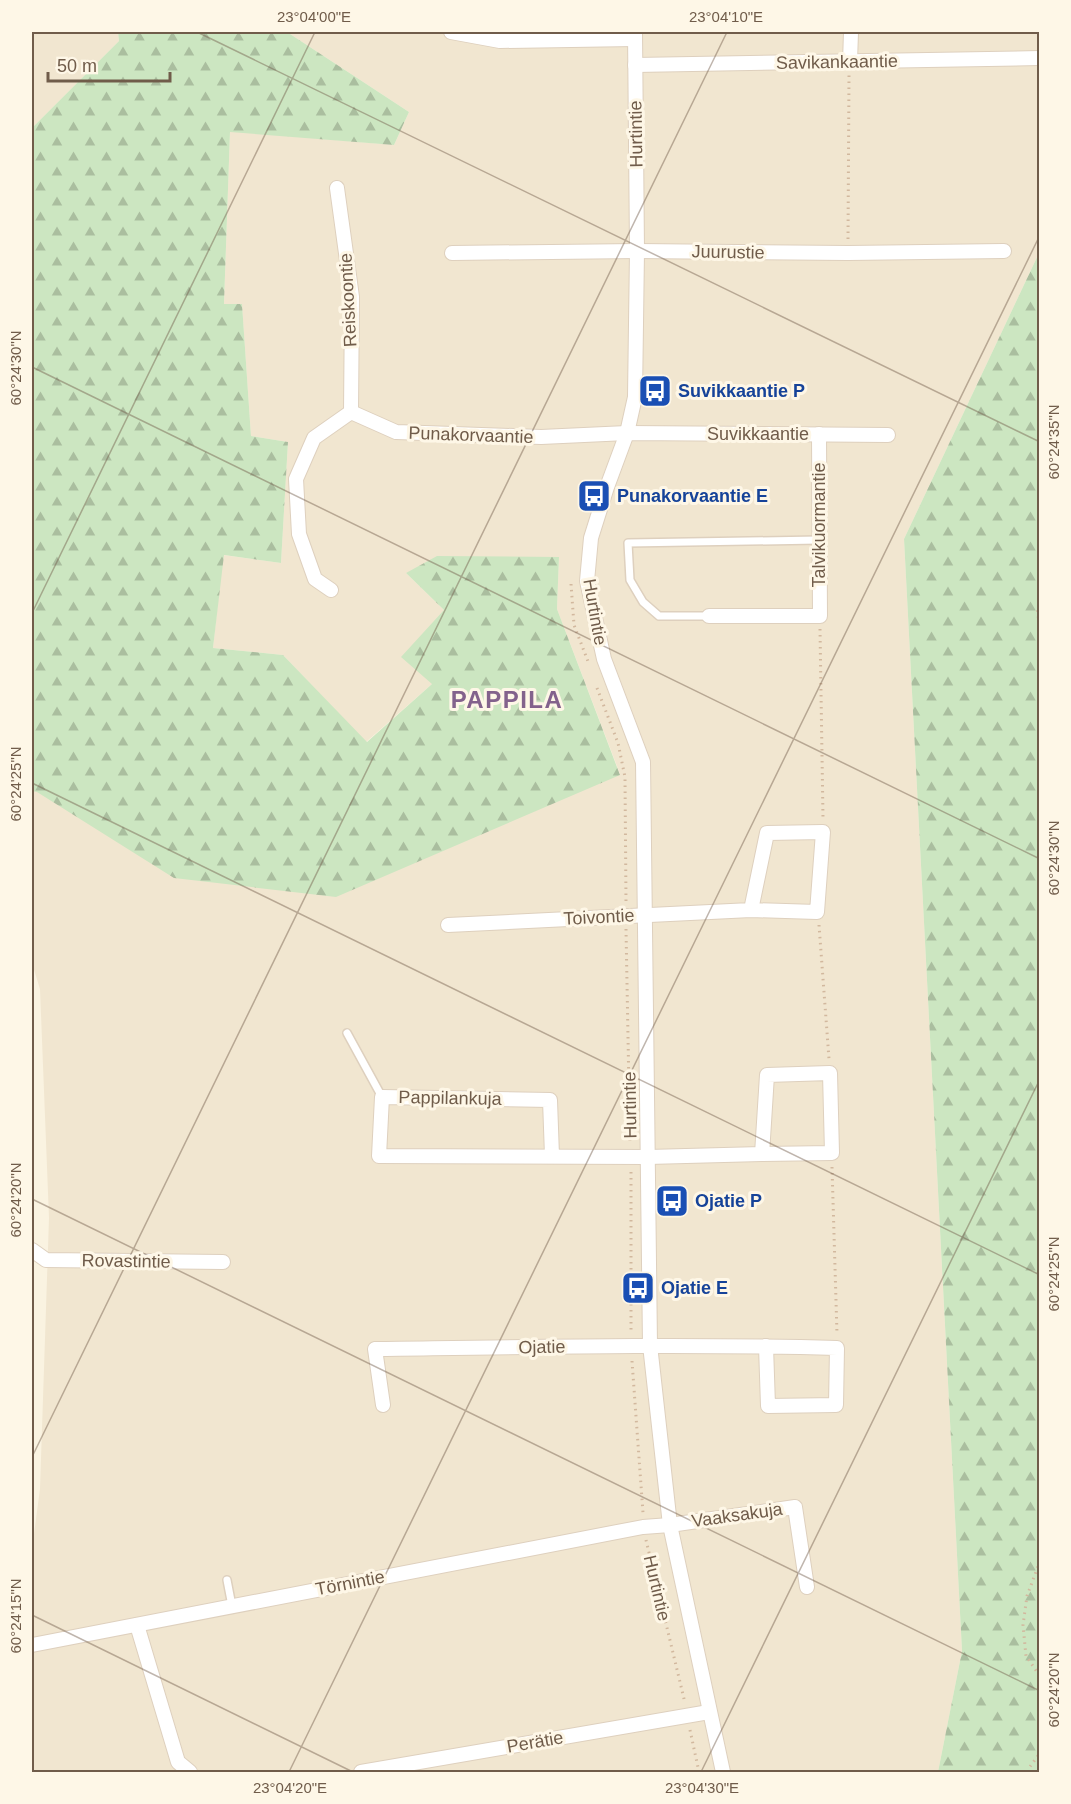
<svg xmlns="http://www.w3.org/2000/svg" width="1071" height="1804" font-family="Arial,sans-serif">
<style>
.residential{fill:#f1e6d0}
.forest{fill:url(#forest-firs)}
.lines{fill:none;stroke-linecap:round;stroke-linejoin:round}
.service-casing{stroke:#ded0be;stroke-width:10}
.minor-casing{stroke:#ded0be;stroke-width:16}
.path{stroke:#d2b89e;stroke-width:3;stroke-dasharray:1.5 4.5;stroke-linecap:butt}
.service{stroke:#fff;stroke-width:7}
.minor{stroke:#fff;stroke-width:14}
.ticks{fill:none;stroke:#705c4a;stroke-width:1.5;stroke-opacity:0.45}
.labels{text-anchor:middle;stroke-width:6;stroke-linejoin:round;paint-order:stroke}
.street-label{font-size:18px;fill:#705c4a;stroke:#fef7e7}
.transit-label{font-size:18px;font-weight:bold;fill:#164399;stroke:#fef7e7;text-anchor:start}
.district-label{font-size:24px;font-weight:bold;letter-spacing:1.5px;fill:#83628c;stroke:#fef7e7}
.neatline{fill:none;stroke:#705c4a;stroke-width:2}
.ticks-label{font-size:15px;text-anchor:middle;fill:#705c4a}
</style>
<defs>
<pattern id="forest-firs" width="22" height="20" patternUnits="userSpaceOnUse" patternTransform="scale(1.5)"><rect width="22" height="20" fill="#cce6c1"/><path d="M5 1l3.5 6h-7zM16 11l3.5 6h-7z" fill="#aabe9f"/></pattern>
</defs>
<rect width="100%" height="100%" fill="#faf3e1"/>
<g class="residential">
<polygon points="32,32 118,32 119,41 32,128"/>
<polygon points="287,32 1039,32 1039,253 904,539 962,1651 938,1772 32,1772 32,1549 40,1489 49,1218 40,989 32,963 32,791 620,774 557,609 559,557 406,573 444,610 432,684 366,742 283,655 213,648 223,555 281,563 288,442 251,436 242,305 224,305 230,131 394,145 409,112"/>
</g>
<g class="forest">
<polygon points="118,32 287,32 409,112 394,145 230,132 224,304 242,304 251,436 288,442 281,563 224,555 213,648 283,655 367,742 432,684 401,657 444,610 406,573 437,556 559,557 557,609 620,775 336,897 174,878 37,792 32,791 32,128 119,41"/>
<polygon points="1039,253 1039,1772 938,1772 962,1651 904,539"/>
</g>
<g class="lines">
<g class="service-casing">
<g id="service">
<polyline points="709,616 659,616 643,602 630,580 628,543 819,540"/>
<polyline points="347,1033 382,1097"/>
<polyline points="227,1580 232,1606"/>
</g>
</g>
<g class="minor-casing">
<g id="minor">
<polyline points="451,32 500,41 635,39"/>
<polyline points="635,32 637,251 635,397 627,433 607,487 591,538 587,581 604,659 643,762 650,1345 670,1525 723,1772"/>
<polyline points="850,62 851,32"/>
<polyline points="635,65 1040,58"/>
<polyline points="337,188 352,297 351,412"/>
<polyline points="452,253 637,251 848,253 1004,251"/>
<polyline points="331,590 315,579 299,534 296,479 314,438 351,412 396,432 541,437 627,433 888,435"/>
<polyline points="709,616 820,616 819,434"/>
<polyline points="448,925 751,910 767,833 823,832 817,912 751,910"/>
<polyline points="552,1156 550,1100 382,1097 379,1156 648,1157 762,1154 767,1075 830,1073 832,1153 762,1154"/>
<polyline points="32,1250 46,1260 223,1262"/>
<path d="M383,1405l-8,-56c154,-2 308,-5 462,-1l-1,57 -68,1 -2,-60"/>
<polyline points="137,1625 178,1762 190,1772"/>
<polyline points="32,1645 643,1527 670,1525 795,1507 807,1587"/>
<polyline points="361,1772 709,1712"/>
</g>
</g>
<g class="path">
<polyline points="848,239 849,75"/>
<polyline points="571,584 574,625 589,664"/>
<polyline points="1040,605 1037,613 1040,623"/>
<polyline points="820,629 823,818"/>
<polyline points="597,688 618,743 625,777 626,902"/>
<polyline points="819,925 829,1059"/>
<polyline points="626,929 630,1145"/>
<polyline points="832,1167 837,1334"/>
<polyline points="631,1172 631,1334"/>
<polyline points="632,1361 643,1513"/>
<polyline points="646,1540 685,1703"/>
<polyline points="1040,1561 1027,1596 1023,1625 1026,1656 1040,1676"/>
<polyline points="690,1730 699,1772"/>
<polyline points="1028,1772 1029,1768 1040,1753"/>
</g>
<use href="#service" class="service"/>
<use href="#minor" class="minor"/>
</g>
<path class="ticks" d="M197,32l843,410M32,367l1008,492M32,613l283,-581M32,783l1008,492M32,1199l1008,492M32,1457l695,-1425M32,1615l321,157M289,1772l751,-1537M701,1772l339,-693"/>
<defs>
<g id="bus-square" transform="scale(1.725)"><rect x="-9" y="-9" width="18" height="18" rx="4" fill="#1a4fb4" stroke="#fef7e7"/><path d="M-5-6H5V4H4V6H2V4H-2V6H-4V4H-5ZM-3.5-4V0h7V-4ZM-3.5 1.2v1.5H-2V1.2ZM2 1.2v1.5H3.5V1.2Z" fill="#fff"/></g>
</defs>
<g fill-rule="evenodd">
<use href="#bus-square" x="655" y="391"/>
<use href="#bus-square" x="594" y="496"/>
<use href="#bus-square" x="672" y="1201"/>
<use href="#bus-square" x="638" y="1288"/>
</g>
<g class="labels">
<g class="street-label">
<text transform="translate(837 62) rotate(-1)" y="6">Savikankaantie</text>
<text transform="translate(636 134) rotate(-91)" y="6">Hurtintie</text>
<text transform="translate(728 252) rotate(1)" y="6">Juurustie</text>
<text transform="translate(348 300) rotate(-93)" y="6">Reiskoontie</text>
<text x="758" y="440">Suvikkaantie</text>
<text transform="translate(471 435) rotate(2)" y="6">Punakorvaantie</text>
<text transform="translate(819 525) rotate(-90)" y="6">Talvikuormantie</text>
<text transform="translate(595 612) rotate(80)" y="6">Hurtintie</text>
<text transform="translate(599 917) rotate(-3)" y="6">Toivontie</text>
<text transform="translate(450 1098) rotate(1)" y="6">Pappilankuja</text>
<text transform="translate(630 1105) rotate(-91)" y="6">Hurtintie</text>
<text transform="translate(126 1261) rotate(1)" y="6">Rovastintie</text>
<text transform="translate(542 1347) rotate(-1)" y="6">Ojatie</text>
<text transform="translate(737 1515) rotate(-8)" y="6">Vaaksakuja</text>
<text transform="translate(350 1583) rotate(-11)" y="6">Törnintie</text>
<text transform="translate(657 1588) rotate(77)" y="6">Hurtintie</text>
<text transform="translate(535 1742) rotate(-10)" y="6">Perätie</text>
</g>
<g class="transit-label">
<text x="678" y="397">Suvikkaantie P</text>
<text x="617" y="502">Punakorvaantie E</text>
<text x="695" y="1207">Ojatie P</text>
<text x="661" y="1294">Ojatie E</text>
</g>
<g class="district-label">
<text x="507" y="708">PAPPILA</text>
</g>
</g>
<rect width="1071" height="1804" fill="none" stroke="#fef7e7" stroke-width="66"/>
<path d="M48 72v9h122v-9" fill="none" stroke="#705c4a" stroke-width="3"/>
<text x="57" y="72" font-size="18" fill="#705c4a" stroke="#fef7e7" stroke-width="4.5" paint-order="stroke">50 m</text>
<rect x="33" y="33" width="1005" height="1738" class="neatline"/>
<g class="ticks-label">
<text x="314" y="22">23°04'00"E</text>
<text x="726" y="22">23°04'10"E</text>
<text transform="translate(16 368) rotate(-90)" y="5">60°24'30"N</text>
<text transform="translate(1054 442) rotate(-90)" y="5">60°24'35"N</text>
<text transform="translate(16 784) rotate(-90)" y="5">60°24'25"N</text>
<text transform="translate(1054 858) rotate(-90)" y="5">60°24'30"N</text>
<text transform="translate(16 1200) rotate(-90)" y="5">60°24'20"N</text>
<text transform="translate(1054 1274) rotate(-90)" y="5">60°24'25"N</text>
<text transform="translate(16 1616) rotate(-90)" y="5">60°24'15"N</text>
<text transform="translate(1054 1690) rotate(-90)" y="5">60°24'20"N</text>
<text x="290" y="1793">23°04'20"E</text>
<text x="702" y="1793">23°04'30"E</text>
</g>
</svg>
